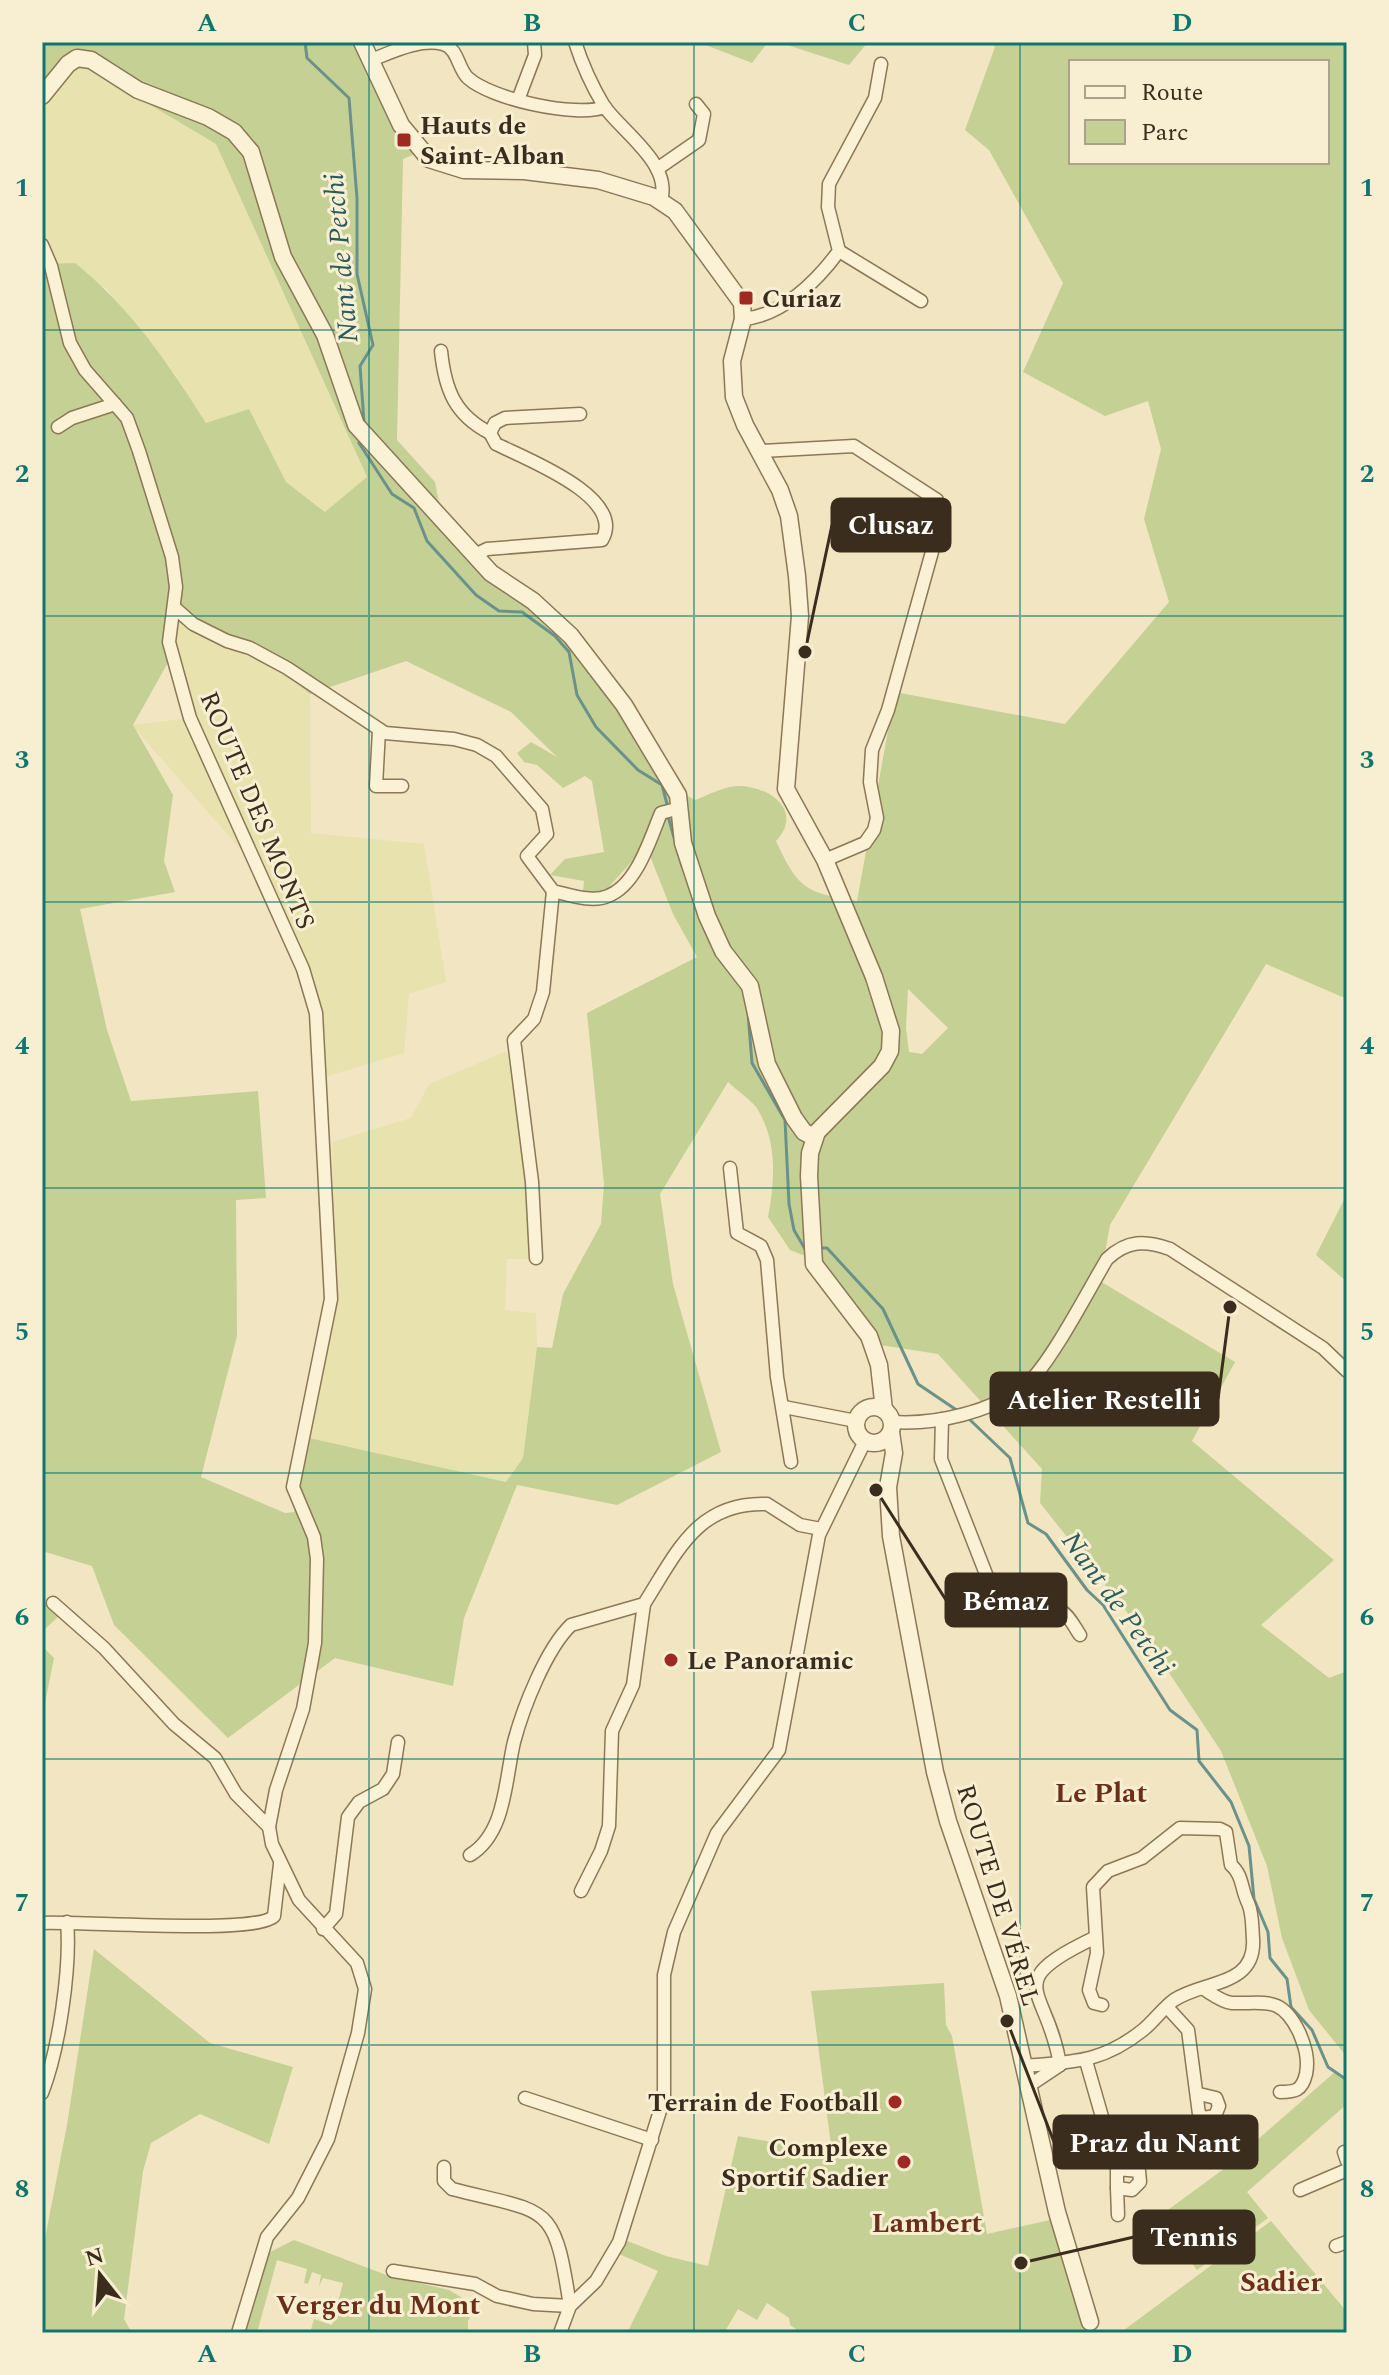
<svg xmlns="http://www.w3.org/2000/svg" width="1389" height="2375" font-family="Spectral,serif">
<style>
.farmland{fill:#e7e2ae}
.green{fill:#c5d094;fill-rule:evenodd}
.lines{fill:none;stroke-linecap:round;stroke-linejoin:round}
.stream{stroke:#6a928b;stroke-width:3}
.minor-casing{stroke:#8c7757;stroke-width:15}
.tertiary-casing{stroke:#8c7757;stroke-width:19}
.minor{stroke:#fbf2d5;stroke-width:12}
.tertiary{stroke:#fbf2d5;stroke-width:16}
.grid{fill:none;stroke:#0f766e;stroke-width:2;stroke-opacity:0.55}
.poi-dot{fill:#9f2a23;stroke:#f8efd2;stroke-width:3}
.labels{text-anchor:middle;stroke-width:6;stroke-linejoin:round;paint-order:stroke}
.poi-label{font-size:26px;font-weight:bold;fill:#3b2d1d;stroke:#f8efd2;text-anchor:start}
.street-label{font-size:26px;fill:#3b2d1d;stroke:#f8efd2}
.water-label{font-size:28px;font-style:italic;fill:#2b5c5c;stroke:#f8efd2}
.neighbourhood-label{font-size:28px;font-weight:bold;fill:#6b2f19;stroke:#f8efd2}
.leader{fill:none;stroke:#3b2d1d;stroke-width:3}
.callout-dot{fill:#3b2d1d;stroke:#f8efd2;stroke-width:3}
.callout{fill:#3b2d1d;stroke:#3b2d1d;stroke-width:3}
.callout-label{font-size:28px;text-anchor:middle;font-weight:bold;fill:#fff}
.neatline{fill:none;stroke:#0f766e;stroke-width:3}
.grid-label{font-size:26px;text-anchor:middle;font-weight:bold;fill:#0f766e}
</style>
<rect width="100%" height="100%" fill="#f1e6c1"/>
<g class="farmland">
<polygon points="85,66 216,144 367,478 326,512 286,482 249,409 206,423 173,371 106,288 42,264 42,103 72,71"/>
<polygon points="177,622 202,637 270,661 310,694 311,833 424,844 446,982 409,994 404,1053 318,1079 311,1006 306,989 248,858 132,725 190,718 175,650"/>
<polygon points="507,1051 527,1154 529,1259 507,1259 505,1310 536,1313 537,1347 523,1458 506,1482 309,1438 335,1300 332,1142 411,1118 429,1084"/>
</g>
<g class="green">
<path d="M42,42h325l48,112 -12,5 -6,281 38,42 8,43 115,102 24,28 88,132 25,13c13,-5 30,-14 43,-14 32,0 66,25 38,55 22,47 29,52 81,60l38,-209 170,32 104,-122 -25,-83 17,-70 -13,-48 -43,15 -82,-44 40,-89 -74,-133 -24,-20 30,-83 -5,-5h357v957l-81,-35 -156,261 -10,56 135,81 -43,79 142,119 -73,65 68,53 18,-7v386l-38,-47 -27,-72 -15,-72 -46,-115 -83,-125 -98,-123 2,-34 -104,-115 -58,-9 -54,-81 -36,-14 -22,-33c7,-36 10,-77 -12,-110 -7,-9 -20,-17 -28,-25l-68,112 13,90 48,168 -104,53 -100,-20 -53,133 -11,68 -118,-28 -107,80 -114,-113 -22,-59 -50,-15v-1287l33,-1c54,43 94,101 131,160l43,-14 37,73 39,30 42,-35 -151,-333 -131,-78 -13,5 -30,32zM1071,62h256v100h-256zM178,622l24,15 68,24 40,33 96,-33 105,51 46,45 -26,-15 -14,11 7,9 13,3 26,23 22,-12 7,5 12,71 -39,7 -15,16 34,6 -1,11h21l34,-37 12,1 23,58 24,43 -110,56 17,171 -3,40 -38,70 -11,54 -15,-1 -14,111 -17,24 -197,-44 -15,74 -9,1 -84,-36 36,-141 -1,-136 30,-2 -8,-107 -127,10 -24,-71 -27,-121 95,-17 -11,-31 9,-66 -40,-70 42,-75zM908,989l40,39 -26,26 -13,-2 -3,-24z"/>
<polygon points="698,42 768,42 752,63"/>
<polygon points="778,42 868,42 849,65"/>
<polygon points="1347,1194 1347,1282 1316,1255"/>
<polygon points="42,1600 61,1614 45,1629 42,1626"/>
<polygon points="42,1646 54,1658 42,1718"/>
<polygon points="94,1949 210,2043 293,2067 269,2144 200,2114 151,2143 143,2171 124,2319 132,2333 42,2333 42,2254 67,2125"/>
<polygon points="944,1983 946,2025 952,2036 987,2234 1050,2220 1089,2333 792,2333 796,2329 790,2325 789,2318 767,2303 757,2320 738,2309 724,2333 627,2333 658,2271 619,2254 625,2240 666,2256 708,2266 738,2136 832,2153 811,1991"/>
<polygon points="1335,2072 1347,2080 1347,2104 1247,2192 1268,2218 1197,2270 1157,2218 1225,2168"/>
<polygon points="1271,2221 1347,2312 1345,2333 1120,2333"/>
<polygon points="294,2240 389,2276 449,2290 476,2306 468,2321 468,2333 310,2333 314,2319 332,2325 343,2283 323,2278 319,2286 321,2275 312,2272 308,2284 304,2283 307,2269 277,2260 257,2333 245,2333 268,2253"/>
</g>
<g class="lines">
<g class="stream">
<polyline points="305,42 307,58 349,98 357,198 357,274 373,345 360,366 364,422"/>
<polyline points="360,437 359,443 392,494 414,508 427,541 476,595 499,611 522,612 555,636 569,652 577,695 596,727 638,770 662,785 668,808"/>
<polyline points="668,816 682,866"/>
<polyline points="748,1013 752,1063 785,1120 789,1204 794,1230 805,1249 809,1249"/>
<polyline points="821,1248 827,1248 883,1309 918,1384 958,1411"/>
<polyline points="968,1418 1010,1458 1028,1523 1046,1534 1087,1590 1103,1605 1170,1710 1197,1730 1199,1761 1231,1802 1249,1846 1254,1899 1268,1932 1270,1958 1287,1979 1291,2007 1312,2030 1328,2067 1347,2080"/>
</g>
<g class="minor-casing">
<g id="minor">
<path d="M575,42c7,22 17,44 29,64 18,26 68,58 57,94"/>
<path d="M371,60c21,-8 49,-22 72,-16 15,4 15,25 25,34 23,21 108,40 137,29"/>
<polyline points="518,100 535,55 534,42"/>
<polyline points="657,169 699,140 704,114 696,104"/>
<polyline points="42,245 51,266 70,343 85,370 127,418 139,451 172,557 176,587 169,642 190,718 303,969 316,1013 331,1299 293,1487 314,1537 317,1559 315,1643 303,1709 276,1790 269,1827 272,1844 299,1900 357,1963 365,1989 358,2033 328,2139 298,2198 267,2237 238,2333"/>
<polyline points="839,251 921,301"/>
<path d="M743,319c39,-3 74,-38 96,-68l-11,-44 1,-23 46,-86 6,-34"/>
<path d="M441,351c4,39 14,64 49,82"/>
<polyline points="58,427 72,418 115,404"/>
<polyline points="760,451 854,446 937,500 940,523 888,710 872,750 870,782 877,818 874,830 865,843 825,860"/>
<path d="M475,555l12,-6 115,-9c25,-43 -78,-82 -106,-96l-6,-11 5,-10 10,-5 75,-4"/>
<path d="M175,608l18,16 34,17 23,7 37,20 98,65 69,6 23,6 19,11 46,53 5,25 -20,22 26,35c17,4 39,12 55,5 29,-11 42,-57 53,-83l19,-5"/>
<polyline points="379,730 376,786 402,786"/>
<polyline points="730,1168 737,1233 761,1246 767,1260 777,1377 791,1462"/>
<polyline points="536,1258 532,1182 514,1040 534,1019 543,992 553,891"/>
<polyline points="784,1407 856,1421"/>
<path d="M942,1419l-1,40 54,138c17,20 45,2 66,14 8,4 14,17 19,24"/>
<path d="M892,1422c43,3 101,-10 135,-38 24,-21 62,-95 80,-125 20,-19 38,-19 63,-10l153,99 24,23"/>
<polyline points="53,1603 104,1648 174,1724 215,1758 236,1794 269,1827"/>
<path d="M470,1855c36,-22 35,-75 44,-113 9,-34 32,-93 57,-117l73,-21c32,-50 53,-103 123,-100l33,21 21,4"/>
<polyline points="581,1891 601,1851 609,1826 612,1731 633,1685 644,1604"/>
<path d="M42,1923c38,-2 216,12 232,-7l6,-52"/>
<polyline points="323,1929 336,1914 348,1817 359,1802 383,1789 393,1774 398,1742"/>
<path d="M1204,1989c8,5 18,13 28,14 33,1 49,-8 67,29 6,14 10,27 7,42 -4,17 -11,18 -26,18"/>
<polyline points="1167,2007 1188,2030 1199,2114 1204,2118 1215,2116 1219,2106 1216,2098 1199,2094"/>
<polyline points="1086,2061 1117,2169 1117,2188 1132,2190 1140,2182 1139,2171 1117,2169"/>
<path d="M1060,2065c-12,-78 -62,-81 34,-127"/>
<path d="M1023,2066c49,-4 79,-3 120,-36 11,-9 20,-22 31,-30 30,-20 82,-13 79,-61 -1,-12 0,-25 -5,-36 -7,-14 -5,-28 -17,-38l-5,-33 -6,-3 -40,-1 -38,30 -34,13 -15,16 4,66 -8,37 5,13 8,2"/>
<polyline points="1027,2087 1060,2065"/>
<path d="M42,2093c17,-43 29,-126 25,-171"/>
<polyline points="525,2098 652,2140"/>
<polyline points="1204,2118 1205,2139"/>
<polyline points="1344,2152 1347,2161"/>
<polyline points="1117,2188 1118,2215"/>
<polyline points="1300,2190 1347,2170"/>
<polyline points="1336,2246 1347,2242"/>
<path d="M393,2271l82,13 22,12 36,8 37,2c-16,-105 -20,-92 -118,-117l-8,-8v-14"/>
<polyline points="560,2333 570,2306 596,2281 619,2242 664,2098 664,1975 674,1932 717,1833 779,1750 819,1535 865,1441"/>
</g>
</g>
<g class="tertiary-casing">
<g id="tertiary">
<polyline points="362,42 401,125 429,159 464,170 524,171 598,180 654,197 675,211 742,303 743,319 732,361 734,397 745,425 780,490 789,516 797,576 800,616 786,789 825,860 874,977 891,1031 890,1051 882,1066 817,1132 810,1153 809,1176 814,1264 869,1336 879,1365 884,1410"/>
<polyline points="42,96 68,64 77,58 91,60 138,90 208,117 234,132 251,152 283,257 325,335 356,425 491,573 533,601 571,636 624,705 678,795 683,843 707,916 723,951 750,986 767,1064 794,1118 804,1132 814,1137"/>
<circle cx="874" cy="1425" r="18"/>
<polyline points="891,1432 894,1453 888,1487 891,1536 935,1772 948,1821 1008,1996 1057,2212 1090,2322"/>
</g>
</g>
<use href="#minor" class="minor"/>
<use href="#tertiary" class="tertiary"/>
</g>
<path class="grid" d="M369,42v2291M694,42v2291M1020,42v2291M42,330h1305M42,616h1305M42,902h1305M42,1188h1305M42,1473h1305M42,1759h1305M42,2045h1305"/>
<g class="poi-dot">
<rect x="396" y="132" width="16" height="16" rx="4"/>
<rect x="738" y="290" width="16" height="16" rx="4"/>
<circle cx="671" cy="1660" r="8"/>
<circle cx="895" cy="2102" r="8"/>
<circle cx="904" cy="2162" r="8"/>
</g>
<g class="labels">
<g class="poi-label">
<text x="420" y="134">Hauts de<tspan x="420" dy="30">Saint-Alban</tspan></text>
<text x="762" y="307">Curiaz</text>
<text x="687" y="1669">Le Panoramic</text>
<text x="879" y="2111" text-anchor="end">Terrain de Football</text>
<text x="888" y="2156" text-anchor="end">Complexe<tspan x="888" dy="30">Sportif Sadier</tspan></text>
</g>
<g class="street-label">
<text transform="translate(258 810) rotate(67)" y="9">ROUTE DES MONTS</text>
<text transform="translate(999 1895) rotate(73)" y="9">ROUTE DE VÉREL</text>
</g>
<g class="water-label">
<text transform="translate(340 258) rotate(-95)" y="10">Nant de Petchi</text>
<text transform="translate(1119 1603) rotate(54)" y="10">Nant de Petchi</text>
</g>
<g class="neighbourhood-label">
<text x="1101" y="1802">Le Plat</text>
<text x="927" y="2232">Lambert</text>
<text x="1281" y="2291">Sadier</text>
<text x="378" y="2314">Verger du Mont</text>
</g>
</g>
<path class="leader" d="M805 652L832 525M1230 1307L1218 1399M876 1490L946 1600M1007 2021L1054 2142M1021 2263L1134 2237"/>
<g class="callout-dot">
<circle cx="805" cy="652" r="8"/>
<circle cx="1230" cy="1307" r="8"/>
<circle cx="876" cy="1490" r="8"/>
<circle cx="1007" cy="2021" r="8"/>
<circle cx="1021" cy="2263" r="8"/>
</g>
<g class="callout">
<rect x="832" y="499" width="118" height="52" rx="8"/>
<rect x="991" y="1373" width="227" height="52" rx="8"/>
<rect x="946" y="1574" width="120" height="52" rx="8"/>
<rect x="1054" y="2116" width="203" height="52" rx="8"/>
<rect x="1134" y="2211" width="120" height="52" rx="8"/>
</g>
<g class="callout-label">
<text x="891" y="534">Clusaz</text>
<text x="1104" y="1409">Atelier Restelli</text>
<text x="1006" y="1610">Bémaz</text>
<text x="1155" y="2152">Praz du Nant</text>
<text x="1194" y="2246">Tennis</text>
</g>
<rect width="1389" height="2375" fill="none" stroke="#f8efd2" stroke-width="88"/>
<rect x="1069" y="60" width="260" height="104" fill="#f8efd2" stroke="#aca18a" stroke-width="2"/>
<rect x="1085" y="86" width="40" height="12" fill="#fbf2d5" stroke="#aca18a" stroke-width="2"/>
<text x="1141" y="100" font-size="24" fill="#3b2d1d">Route</text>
<rect x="1085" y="120" width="40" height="24" fill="#c5d094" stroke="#aca18a" stroke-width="2"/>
<text x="1141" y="140" font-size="24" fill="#3b2d1d">Parc</text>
<g transform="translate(100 2275) rotate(343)" stroke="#f8efd2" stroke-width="6" paint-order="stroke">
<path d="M0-6L14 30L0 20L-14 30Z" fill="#3b2d1d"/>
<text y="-12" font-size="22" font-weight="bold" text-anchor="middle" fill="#3b2d1d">N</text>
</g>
<rect x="44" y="44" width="1301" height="2287" class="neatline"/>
<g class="grid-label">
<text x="207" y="31">A</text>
<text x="532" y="31">B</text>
<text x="857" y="31">C</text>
<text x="1182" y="31">D</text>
<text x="22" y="196">1</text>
<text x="1367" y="196">1</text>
<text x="22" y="482">2</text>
<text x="1367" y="482">2</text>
<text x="22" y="768">3</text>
<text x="1367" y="768">3</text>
<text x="22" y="1054">4</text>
<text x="1367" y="1054">4</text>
<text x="22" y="1340">5</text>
<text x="1367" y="1340">5</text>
<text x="22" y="1625">6</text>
<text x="1367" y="1625">6</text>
<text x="22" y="1911">7</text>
<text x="1367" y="1911">7</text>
<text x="22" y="2197">8</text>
<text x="1367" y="2197">8</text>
<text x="207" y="2362">A</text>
<text x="532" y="2362">B</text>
<text x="857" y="2362">C</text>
<text x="1182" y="2362">D</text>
</g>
</svg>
